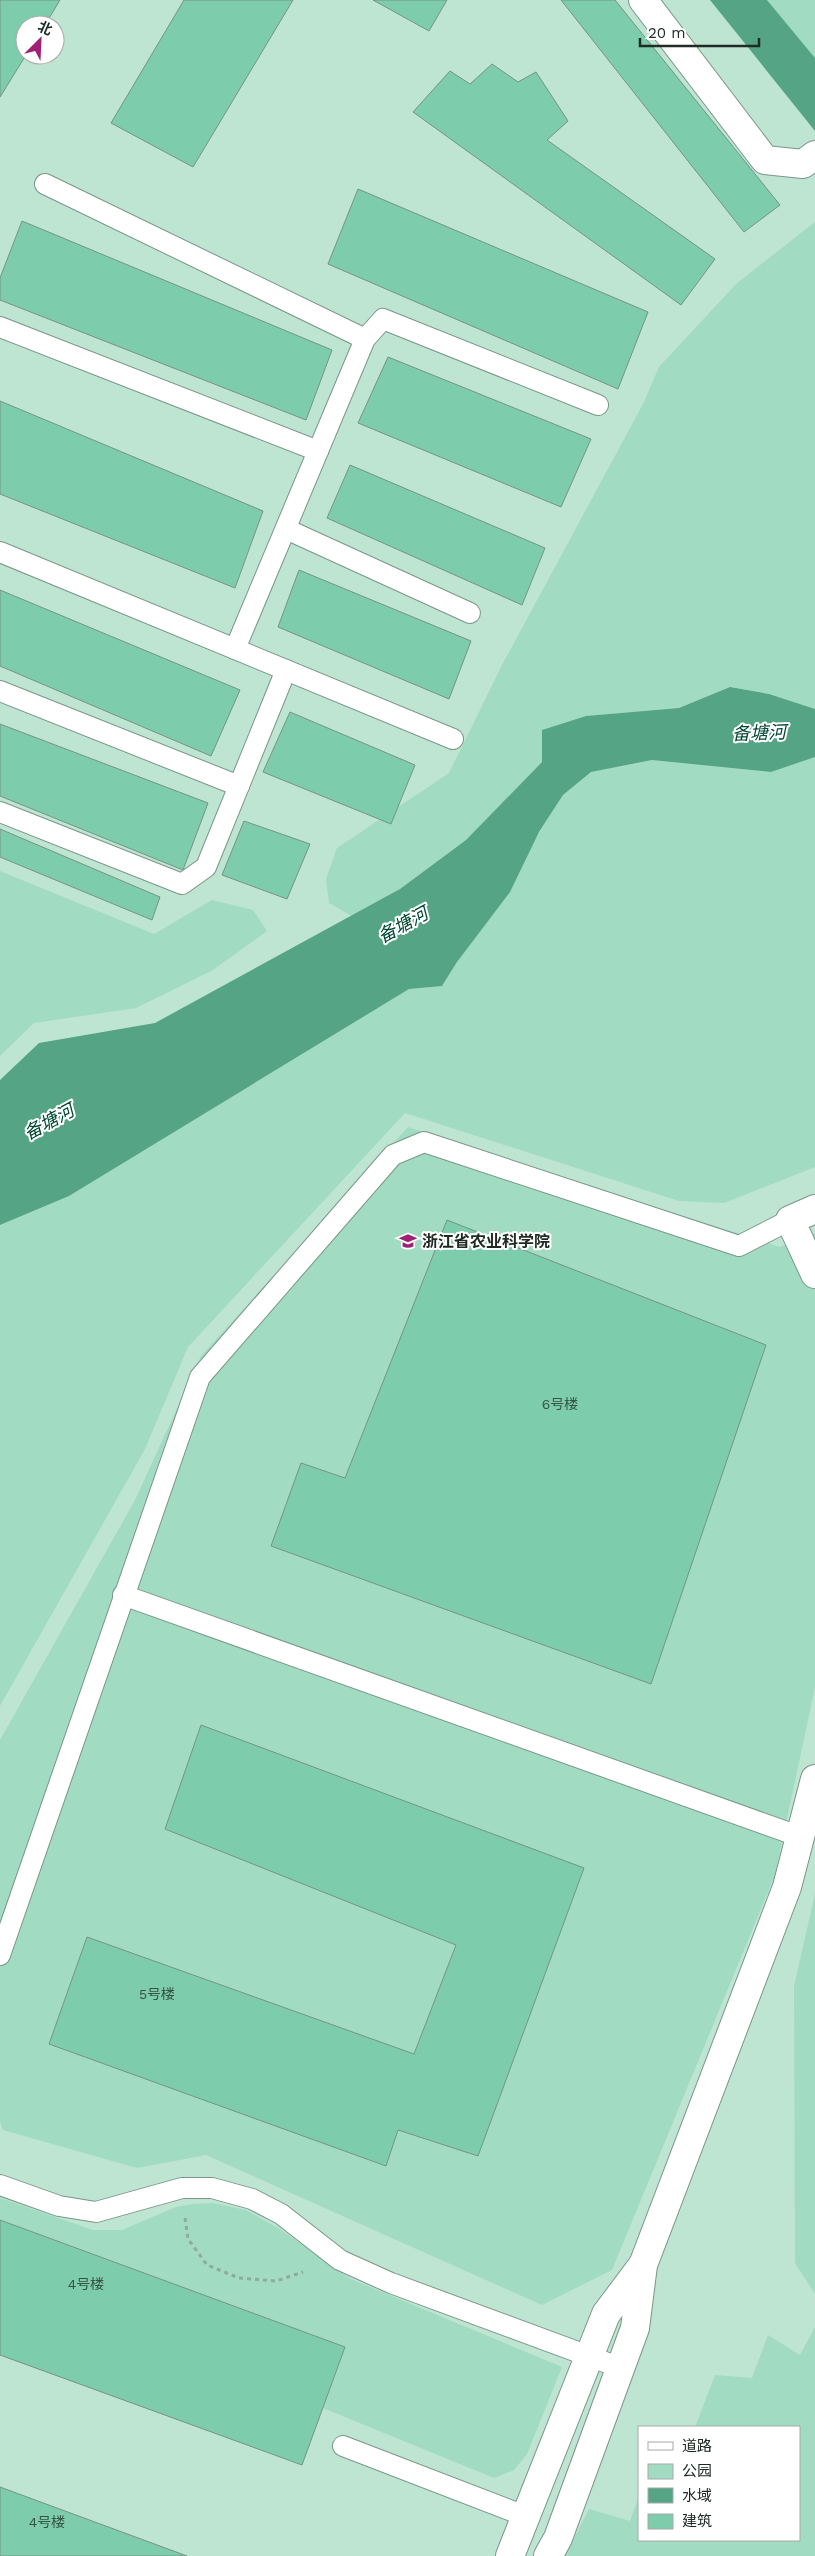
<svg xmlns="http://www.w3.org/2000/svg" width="815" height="2556" font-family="'Work Sans','Noto Sans SC',sans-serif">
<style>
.built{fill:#bee4d2;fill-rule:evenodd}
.green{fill:#a1dcc2}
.water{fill:#55a485}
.building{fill:#7dccab;stroke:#779387}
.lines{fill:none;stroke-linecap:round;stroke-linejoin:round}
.service-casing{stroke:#7a9689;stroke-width:22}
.minor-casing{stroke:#7a9689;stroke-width:30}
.path{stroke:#92a99e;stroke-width:3;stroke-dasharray:4 4;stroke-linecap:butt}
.service{stroke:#fff;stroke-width:20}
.minor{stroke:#fff;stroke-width:28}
.labels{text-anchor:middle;stroke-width:4;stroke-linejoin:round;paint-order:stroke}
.number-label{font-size:14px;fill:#375347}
.poi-label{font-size:16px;font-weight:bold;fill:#202b26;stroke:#fff;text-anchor:start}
.water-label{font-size:18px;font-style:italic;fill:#014732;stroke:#fff}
</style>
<rect width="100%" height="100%" fill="#d1efe1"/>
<path class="built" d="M0,0h815v2556h-815zM25,25h30v30h-30zM639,2427h160v113h-160z"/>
<g class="green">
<polygon points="767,0 815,0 815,58"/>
<polygon points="815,222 815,709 769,694 730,687 679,708 586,716 542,730 542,762 466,840 400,889 352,916 329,903 326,879 337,848 449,773 502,665 643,404 659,367 737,283"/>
<polygon points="815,757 815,1167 724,1203 679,1201 405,1113 188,1347 145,1449 0,1706 0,1225 69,1196 409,989 442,986 563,795 591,772 652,760 771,772"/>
<polygon points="0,871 154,934 212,900 253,910 267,931 213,970 136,1008 34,1023 0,1056"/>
<polygon points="408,1127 780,1247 815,1233 815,1687 775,1875 612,2270 542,2305 206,2155 137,2168 3,2130 0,2121 0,1740 135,1500 201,1356"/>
<polygon points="815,1894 815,2294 795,2263 794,1986"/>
<polygon points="0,2198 93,2230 122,2230 176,2207 193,2204 213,2203 246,2210 278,2228 351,2279 562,2367 527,2454 514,2470 494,2478 323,2408 345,2347 0,2220"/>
<polygon points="815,2327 815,2556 565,2556 589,2509 630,2521 639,2496 639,2540 799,2540 799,2427 695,2427 715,2375 752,2378 768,2335 800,2355"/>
</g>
<g class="water">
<polygon points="710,0 767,0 815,58 815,131"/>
<polygon points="730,687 769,694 815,709 815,757 771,772 652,760 591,772 563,795 539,832 510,892 457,962 442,986 409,989 69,1196 0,1225 0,1080 39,1043 155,1023 400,889 466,840 542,762 542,730 586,716 679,708"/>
</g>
<g class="building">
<polygon points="0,0 60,0 45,25 25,25 26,55 0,97"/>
<polygon points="184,0 293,0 193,167 111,123"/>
<polygon points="373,0 447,0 429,31"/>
<polygon points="561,0 615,0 780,205 744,232"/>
<polygon points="492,64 518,82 536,72 568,121 547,140 715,259 681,305 413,112 450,71 470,84"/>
<polygon points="358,189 648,312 618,389 328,264"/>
<polygon points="22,221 332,350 306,420 0,300 0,278"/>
<polygon points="388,357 591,439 561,507 358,423"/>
<polygon points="0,401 263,511 235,588 0,494"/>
<polygon points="350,465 545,548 522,605 327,518"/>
<polygon points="299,570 471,641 449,699 278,627"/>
<polygon points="0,590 240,690 211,756 0,666"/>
<polygon points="290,712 415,765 391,824 263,772"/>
<polygon points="0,724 208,803 183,870 0,796"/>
<polygon points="244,821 310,844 287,899 222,875"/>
<polygon points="0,829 160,897 152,920 0,857"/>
<polygon points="447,1220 766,1345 651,1684 271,1546 301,1463 345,1478"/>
<polygon points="201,1725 584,1868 478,2156 398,2130 386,2166 49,2044 87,1937 414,2054 456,1945 165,1829"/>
<polygon points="0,2220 345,2347 302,2465 0,2355"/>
<polygon points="0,2487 187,2556 0,2556"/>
</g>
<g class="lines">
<g class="service-casing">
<g id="service">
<polyline points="45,184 365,339"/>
<polyline points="0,327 318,451"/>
<polyline points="286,529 470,613"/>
<polyline points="0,552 453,739"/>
<polyline points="235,649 365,339 383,319 598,405"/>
<polyline points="0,691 239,786"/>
<polyline points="0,812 182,884 206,867 286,670"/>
<polyline points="123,1595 801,1837"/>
<polyline points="0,1955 200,1377 393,1155 424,1142 739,1246 790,1220"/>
<polyline points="0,2185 59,2206 96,2212 182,2188 212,2188 252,2199 281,2214 340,2260 391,2283 621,2368"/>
<polyline points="343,2446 525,2516"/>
</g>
</g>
<g class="minor-casing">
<g id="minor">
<polyline points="643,0 765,160 803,164 815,155"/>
<polyline points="815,1209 790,1220 815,1274"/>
<polyline points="510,2556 606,2314 642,2266"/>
<polyline points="548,2556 558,2538 635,2328 643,2265 787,1887 815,1779"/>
</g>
</g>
<polyline class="path" points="185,2218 188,2239 207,2265 239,2278 276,2281 303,2272"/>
<use href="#service" class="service"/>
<use href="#minor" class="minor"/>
</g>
<defs>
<g id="university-bare" transform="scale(1.35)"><path d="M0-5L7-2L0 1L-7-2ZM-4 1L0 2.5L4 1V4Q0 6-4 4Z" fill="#9f2074" stroke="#fff" stroke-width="2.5" paint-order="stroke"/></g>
</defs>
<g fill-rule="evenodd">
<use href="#university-bare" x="408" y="1241"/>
</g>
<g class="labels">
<g class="number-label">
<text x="560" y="1409">6号楼</text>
<text x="157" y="1999">5号楼</text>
<text x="86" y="2289">4号楼</text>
<text x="47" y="2527">4号楼</text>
</g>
<g class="poi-label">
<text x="422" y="1247">浙江省农业科学院</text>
</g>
<g class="water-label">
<text transform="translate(759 733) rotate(-2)" y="6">备塘河</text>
<text transform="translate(403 925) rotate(-29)" y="6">备塘河</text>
<text transform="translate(49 1122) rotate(-29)" y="6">备塘河</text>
</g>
</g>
<rect x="638" y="2426" width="162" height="115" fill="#ffffff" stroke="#a6aaa8"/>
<rect x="648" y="2442" width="25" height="8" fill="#ffffff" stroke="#a6aaa8"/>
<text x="682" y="2451" font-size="15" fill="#202b26">道路</text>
<rect x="648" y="2464" width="25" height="15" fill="#a1dcc2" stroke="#a6aaa8"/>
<text x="682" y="2476" font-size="15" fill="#202b26">公园</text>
<rect x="648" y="2488" width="25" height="15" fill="#55a485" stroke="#a6aaa8"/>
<text x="682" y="2501" font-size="15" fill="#202b26">水域</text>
<rect x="648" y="2514" width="25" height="15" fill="#7dccab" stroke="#a6aaa8"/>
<text x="682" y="2526" font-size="15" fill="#202b26">建筑</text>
<g transform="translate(40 40) rotate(24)"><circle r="24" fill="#ffffff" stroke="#a6aaa8"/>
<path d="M0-4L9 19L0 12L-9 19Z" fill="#9f2074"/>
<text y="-8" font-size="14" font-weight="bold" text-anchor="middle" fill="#202b26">北</text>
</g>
<path d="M640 38v8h119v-8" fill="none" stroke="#202b26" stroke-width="2.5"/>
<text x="648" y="38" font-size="15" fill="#202b26" stroke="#ffffff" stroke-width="4" paint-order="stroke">20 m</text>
</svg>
